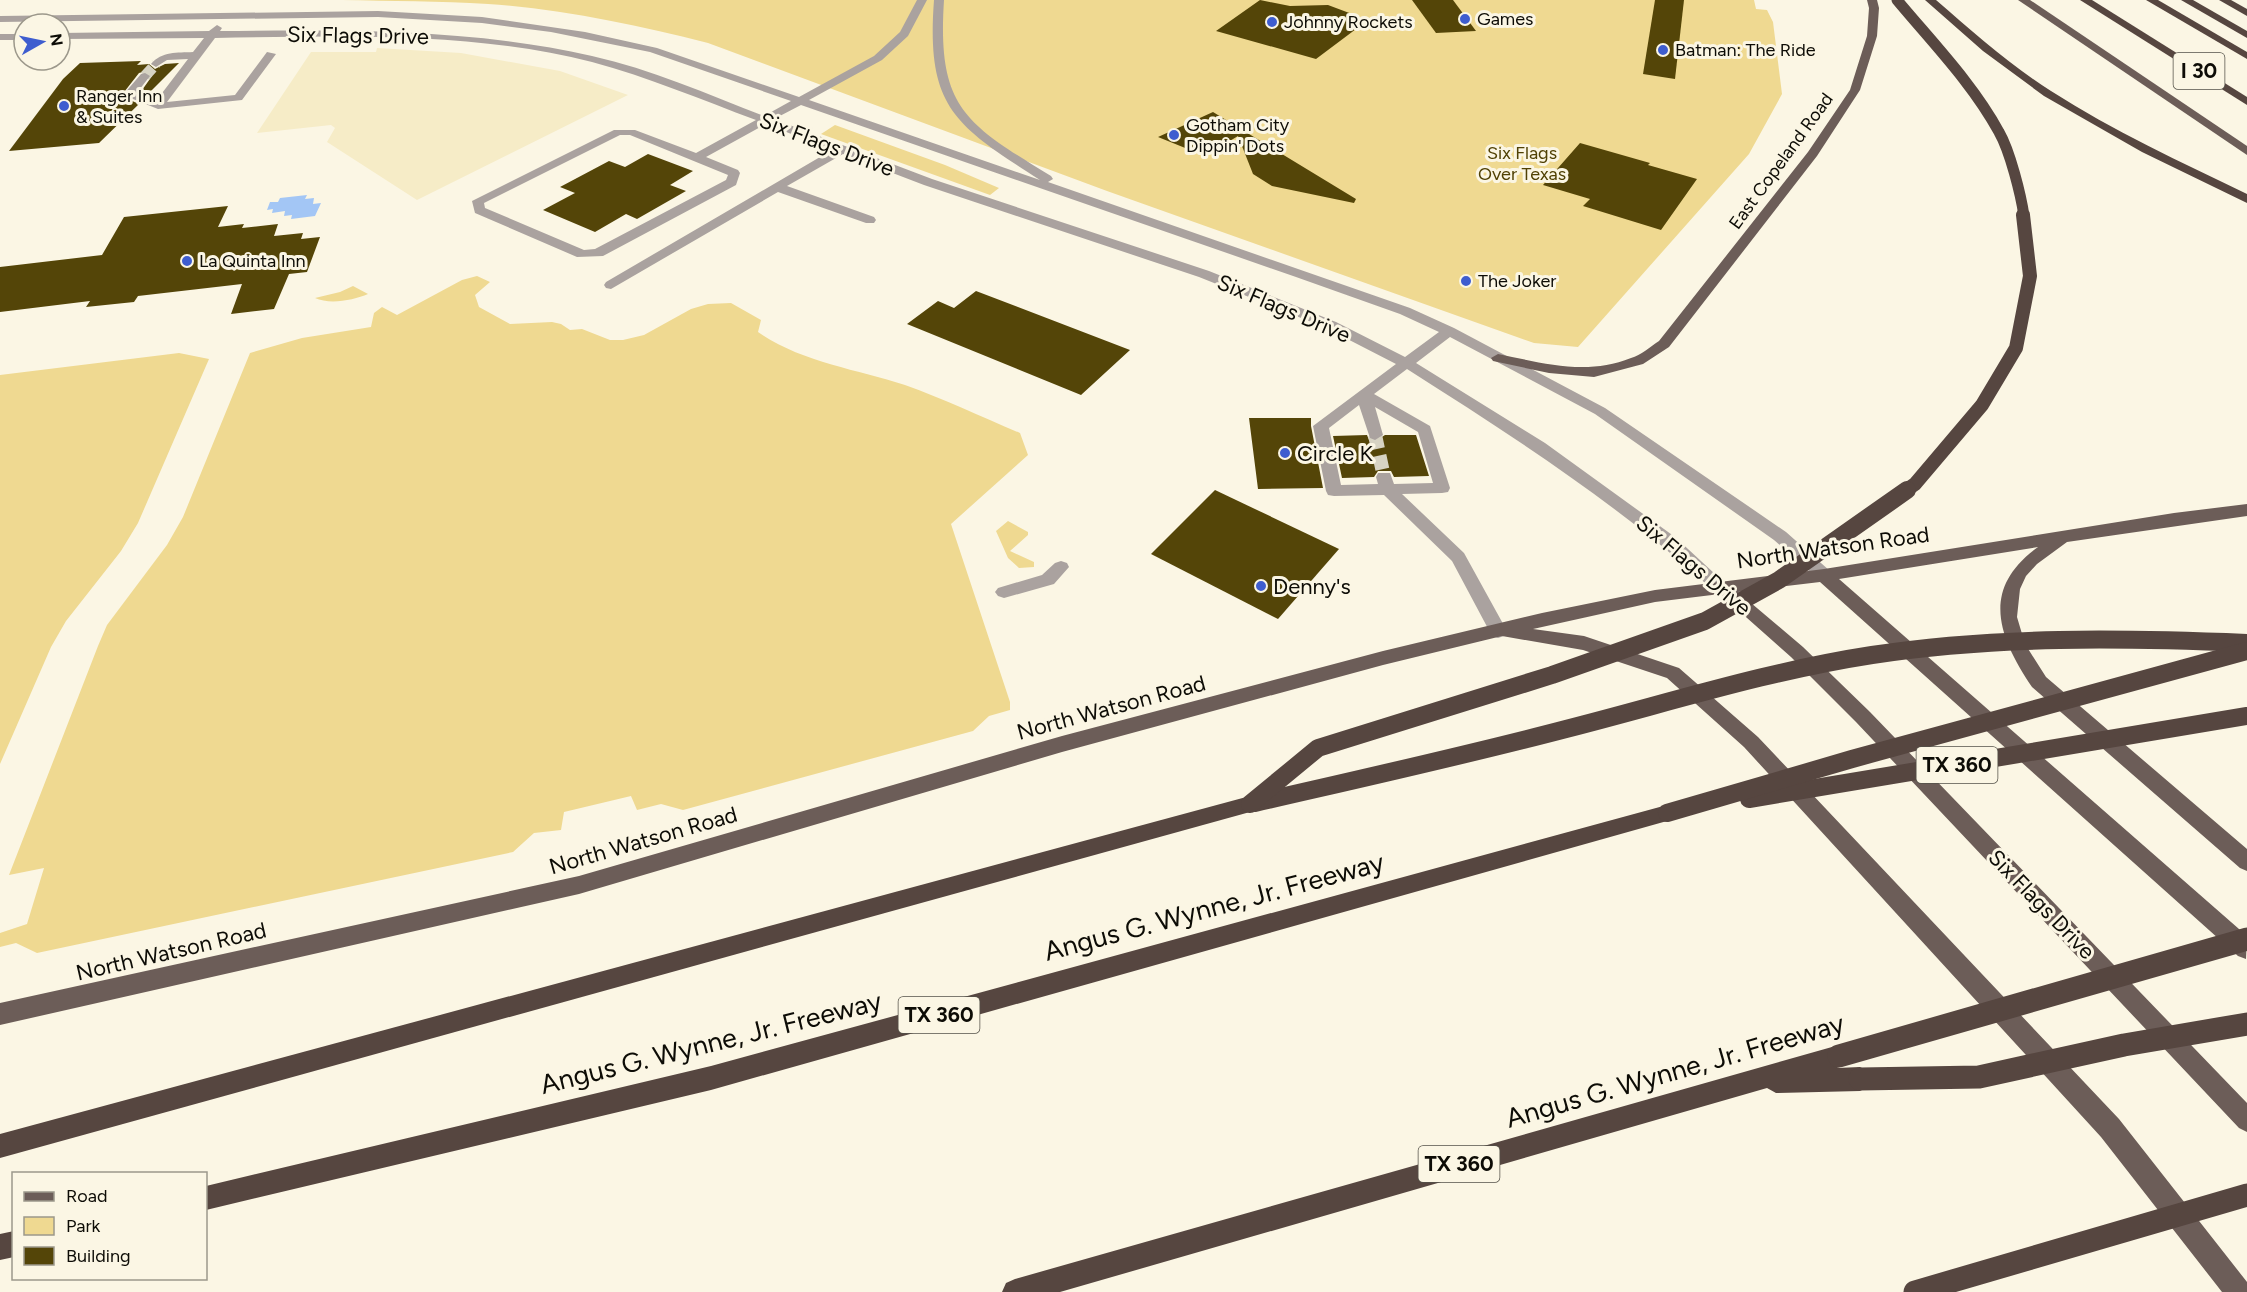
<svg xmlns="http://www.w3.org/2000/svg" width="2247" height="1292" font-family="Figtree,sans-serif">
<style>
.green{fill:#efd991}
.sand{fill:#f6ecc7}
.water{fill:#a3c6f5}
.building{fill:#544508}
.lines{fill:none;stroke-linecap:round;stroke-linejoin:round}
.minor-tunnel-far1{stroke:#d7d3c3;stroke-width:11;stroke-dasharray:11 5;stroke-linecap:butt}
.minor-tunnel{stroke:#d7d3c3;stroke-width:14;stroke-dasharray:14 7;stroke-linecap:butt}
.minor{fill:#aaa29f;fill-rule:evenodd}
.major{fill:#6c5d58;fill-rule:evenodd}
.highway{fill:#564640;fill-rule:evenodd}
.highway-bridge-far3{stroke:#564640;stroke-width:11}
.highway-bridge-far2{stroke:#564640;stroke-width:14}
.highway-bridge-far1{stroke:#564640;stroke-width:18}
.highway-bridge{stroke:#564640;stroke-width:23}
.poi-dot{fill:#3e5dcf;stroke:#fbf6e4;stroke-width:2}
.labels{text-anchor:middle;stroke-width:6;stroke-linejoin:round;paint-order:stroke}
.far-poi-label{font-size:18px;fill:#0d0c06;stroke:#fbf6e4;text-anchor:start}
.far-park-label{font-size:18px;fill:#504104;stroke:#fbf6e4}
.far-street-label{font-size:18px;fill:#0d0c06;stroke:#fbf6e4}
.shield{fill:#fbf6e4;stroke:#545249;stroke-width:1.5}
.shield-label{font-size:21px;font-weight:bold;fill:#0d0c06}
.street-label{font-size:22px;fill:#0d0c06;stroke:#fbf6e4}
.poi-label{font-size:22px;fill:#0d0c06;stroke:#fbf6e4;text-anchor:start}
.near-street-label{font-size:27px;fill:#0d0c06;stroke:#fbf6e4}
</style>
<rect width="100%" height="100%" fill="#fbf6e4"/>
<g class="green">
<path d="M342,0h1412l2,9 11,1 6,12 9,72 -33,60 -171,193 -44,-4 -427,-152 -399,-148c-72,-18 -146,-34 -220,-39 -48,-3 -97,-3 -146,-4z"/>
<polygon points="835,125 945,165 999,188 990,195 821,134"/>
<path d="M477,276l13,6 -15,13 4,12 31,17 42,-2 9,2 9,6 12,-1 28,11h13l21,-5 47,-26 17,-5 23,-1 30,17 -3,12c43,30 98,37 147,53 39,14 77,32 115,48l8,22 -77,69 59,178v8l-21,6 -16,15 -290,79 -22,-6 -24,6 -6,-14 -67,16 -3,18 -27,3 -21,19 -476,101 -21,-10 -16,4v-14l27,-9 17,-56 -35,7 89,-229 9,-21 60,-80 16,-28 67,-164 52,-15 69,-11 3,-14 8,-6 15,8 65,-35z"/>
<path d="M353,286l15,8c-14,6 -38,11 -53,4l25,-6z"/>
<polygon points="179,353 209,359 138,523 121,551 66,621 51,647 0,764 0,375"/>
<polygon points="1008,521 1028,532 1028,535 1010,551 1034,562 1034,567 1019,568 1008,558 996,531"/>
</g>
<polygon class="sand" points="377,48 461,53 560,71 628,95 417,200 327,142 335,128 331,125 257,133 311,52 376,52"/>
<polygon class="water" points="307,195 305,199 314,198 313,204 321,203 315,216 291,219 292,215 284,216 285,211 272,213 273,209 267,210 270,202 278,202 280,198"/>
<g class="building">
<polygon points="1260,0 1290,6 1328,5 1368,20 1316,59 1216,31"/>
<polygon points="1412,0 1453,0 1476,31 1436,33"/>
<polygon points="1655,0 1684,0 1675,79 1643,74"/>
<polygon points="141,61 137,65 149,64 155,69 165,64 179,63 147,95 140,93 152,76 146,71 139,73 121,96 139,104 99,143 9,151 63,79 80,63"/>
<polygon points="1213,112 1356,199 1354,203 1272,186 1253,174 1238,136 1205,156 1158,137"/>
<polygon points="1580,143 1650,163 1648,165 1697,179 1661,230 1583,206 1590,199 1543,185"/>
<polygon points="648,154 693,171 670,185 686,191 637,219 626,214 595,232 543,210 575,193 560,187 609,161 625,167"/>
<polygon points="228,206 218,227 244,224 242,228 278,224 274,236 303,233 301,239 320,237 307,272 289,274 274,309 231,314 242,284 138,296 134,302 86,307 90,301 0,312 0,267 102,255 124,217"/>
<polygon points="976,291 1130,350 1081,395 907,324 938,301 954,308"/>
<polygon points="1249,418 1311,418 1311,426 1323,488 1258,489"/>
<polygon points="1367,435 1369,440 1374,442 1385,435 1416,435 1429,476 1394,477 1391,471 1378,471 1374,477 1342,478 1333,436"/>
<polygon points="1215,490 1339,549 1278,619 1151,554"/>
</g>
<g class="lines">
<polyline class="minor-tunnel-far1" points="145,76 156,64"/>
<polyline class="minor-tunnel" points="1375,435 1384,477"/>
<g class="minor">
<path d="M917,0h10l-19,36 -26,24 -73,40 231,80c-86,-55 -114,-73 -106,-180h10c-7,108 21,123 107,176l2,3 -5,3 362,126 44,20 151,80 181,124 44,39 3,4 -3,4h-12l-44,-39 -179,-126 -145,-77 -34,26 129,80 130,94 53,49 -3,4 -6,2 -6,-2c-94,-85 -199,-153 -306,-221l-33,25 56,32 20,62 -2,4 -6,1 -40,1 62,59 43,78 -3,5 -6,2 -6,-2 -40,-75 -68,-66 -50,1 -6,-1 -2,-4 -13,-65 83,-62 -70,-36 -127,-51 -275,-92 -81,-31 -56,32 87,31 2,3 -2,3h-8l-88,-31 -167,97 -5,-1 -2,-3 2,-3 226,-132 -66,-26 -60,33 32,13 2,3 -4,12 -133,71 -26,1 -102,-44 -3,-12 142,-71h21l61,23 60,-33c-54,-20 -108,-43 -164,-58 -122,-31 -252,-26 -377,-24l-48,64 68,-7 32,-43 9,2 -34,46 -84,9 -35,-14 18,-21 4,-1 5,3 -14,18 20,7 32,-42 -21,1 -11,7 -5,-3c11,-13 26,-11 42,-12l11,-14 -144,1v-6l149,-2 8,-6 5,3 -2,3c124,-1 249,-3 372,25 59,13 115,38 172,60l27,-15 -141,-49 -99,-20 -69,-9 -104,-6 -378,5v-6l378,-5 104,6 103,15 72,16 142,49 75,-41 26,-24zM801,105l495,172 104,37 39,18 -34,25 -69,-35 -127,-51 -277,-92 -158,-60zM620,135h10l98,40 -2,5 -131,69 -11,1 -99,-42 -1,-5zM1359,405l11,33 5,2 8,-5 -8,-28 43,25 15,51 -39,1 -4,-11h-12l-2,4 2,7 -37,1 -12,-57z"/>
<rect x="0" y="34" width="24" height="6"/>
<polygon points="1061,561 1067,563 1069,567 1054,584 1004,598 998,596 995,592 998,588 1042,575 1055,563"/>
</g>
<g class="major">
<path d="M1867,0h10l2,8 -2,28 -17,54 -43,66 -148,191 -26,17 -49,13 -45,-4 -56,-12 -2,-3 7,-4c45,9 88,22 133,4 10,-3 19,-11 28,-17l149,-189 42,-62 17,-54 2,-28z"/>
<polygon points="2018,0 2030,0 2247,146 2247,155"/>
<path d="M2247,504v12l-180,26 -30,22 -11,12 -6,13 -3,28 8,27 21,33 201,172v22l-7,-3 -208,-181c-34,-51 -52,-98 6,-140l-199,32 408,357 -1,23 -8,-3 -418,-374 -82,10 65,55 67,65 377,391v29l-8,-4 -383,-406 -65,-65 -71,-63 -65,8 -122,27 51,7 95,32 79,69 361,382 128,163v10h-25l-121,-155 -357,-390 -77,-69 -84,-28 -81,-14 -119,29 -321,87 -483,142 -579,131v-22l579,-127 483,-140 321,-85 159,-38 113,-23 169,-21 350,-56z"/>
</g>
<g class="highway">
<path d="M1925,0h11c37,32 74,65 115,91 62,40 130,71 196,103v9l-105,-51 -98,-56 -61,-45z"/>
<polygon points="2080,0 2092,0 2247,97 2247,105"/>
<polygon points="2146,0 2158,0 2247,52 2247,59"/>
<polygon points="2181,0 2193,0 2247,31 2247,38"/>
<polygon points="2219,0 2231,0 2247,9 2247,16"/>
<polygon points="1250,796 1257,798 1260,804 1257,810 1250,812 0,1158 0,1134"/>
<polygon points="1667,805 1674,807 1677,813 1674,819 1667,821 711,1090 206,1210 206,1186 711,1066"/>
<polygon points="1839,1045 1847,1048 1851,1056 1847,1064 1837,1068 1860,1067 1868,1071 1872,1079 1868,1087 1860,1091 1776,1093 1767,1088 1060,1292 1002,1292 1006,1283 1015,1279"/>
<polygon points="14,1231 14,1257 0,1260 0,1234"/>
</g>
<path class="highway-bridge-far3" d="M1897,0c35,42 76,84 102,132 11,19 22,63 25,84"/>
<polyline class="highway-bridge-far2" points="1905,491 1915,484 1982,405 2016,348 2030,276 2023,215"/>
<g class="highway-bridge-far1">
<polyline points="1749,799 2247,716"/>
<path d="M1255,803c104,-24 208,-47 311,-74 102,-26 202,-58 306,-74 124,-19 250,-17 375,-12"/>
<polyline points="1250,804 1318,748 1552,675 1705,621 1779,580 1907,490"/>
<polyline points="1667,813 1852,759 2247,651"/>
</g>
<g class="highway-bridge">
<polyline points="1839,1056 2247,939"/>
<polyline points="1860,1079 1979,1077 2124,1045 2247,1024"/>
<polyline points="1915,1292 2247,1195"/>
</g>
</g>
<g class="poi-dot">
<circle cx="1465" cy="19" r="6"/>
<circle cx="1272" cy="22" r="6"/>
<circle cx="1663" cy="50" r="6"/>
<circle cx="64" cy="106" r="6"/>
<circle cx="1174" cy="135" r="6"/>
<circle cx="187" cy="261" r="6"/>
<circle cx="1466" cy="281" r="6"/>
<circle cx="1285" cy="453" r="6"/>
<circle cx="1261" cy="586" r="6"/>
</g>
<g class="labels">
<g class="far-poi-label">
<text x="1477" y="25">Games</text>
<text x="1284" y="28">Johnny Rockets</text>
<text x="1675" y="56">Batman: The Ride</text>
<text x="76" y="102">Ranger Inn<tspan x="76" dy="21">&amp; Suites</tspan></text>
<text x="1186" y="131">Gotham City<tspan x="1186" dy="21">Dippin' Dots</tspan></text>
<text x="199" y="267">La Quinta Inn</text>
<text x="1478" y="287">The Joker</text>
</g>
<g class="far-park-label">
<text x="1522" y="159">Six Flags<tspan x="1522" dy="21">Over Texas</tspan></text>
</g>
<g class="far-street-label">
<text transform="translate(1781 161) rotate(-54)" y="6">East Copeland Road</text>
</g>
<g class="shield">
<rect x="2173.5" y="53" width="51" height="36" rx="4.5"/>
<rect x="1916.5" y="747" width="81" height="36" rx="4.5"/>
<rect x="898.5" y="997" width="81" height="36" rx="4.5"/>
<rect x="1418.5" y="1146" width="81" height="36" rx="4.5"/>
</g>
<g class="shield-label">
<text x="2199" y="78">I 30</text>
<text x="1957" y="772">TX 360</text>
<text x="939" y="1022">TX 360</text>
<text x="1459" y="1171">TX 360</text>
</g>
<g class="street-label">
<text transform="translate(358 35) rotate(1)" y="8">Six Flags Drive</text>
<text transform="translate(827 144) rotate(21)" y="8">Six Flags Drive</text>
<text transform="translate(1284 308) rotate(23)" y="8">Six Flags Drive</text>
<text transform="translate(1833 547) rotate(-8)" y="8">North Watson Road</text>
<text transform="translate(1694 565) rotate(40)" y="8">Six Flags Drive</text>
<text transform="translate(1111 707) rotate(-15)" y="8">North Watson Road</text>
<text transform="translate(643 840) rotate(-16)" y="8">North Watson Road</text>
<text transform="translate(2042 904) rotate(46)" y="8">Six Flags Drive</text>
<text transform="translate(171 951) rotate(-13)" y="8">North Watson Road</text>
</g>
<g class="poi-label">
<text x="1297" y="461">Circle K</text>
<text x="1273" y="594">Denny's</text>
</g>
<g class="near-street-label">
<text transform="translate(1214 907) rotate(-15)" y="9">Angus G. Wynne, Jr. Freeway</text>
<text transform="translate(711 1043) rotate(-14)" y="9">Angus G. Wynne, Jr. Freeway</text>
<text transform="translate(1675 1071) rotate(-16)" y="9">Angus G. Wynne, Jr. Freeway</text>
</g>
</g>
<rect x="12" y="1172" width="195" height="108" fill="#fbf6e4" stroke="#9c988b" stroke-width="1.5"/>
<rect x="24" y="1192" width="30" height="9" fill="#6c5d58" stroke="#9c988b" stroke-width="1.5"/>
<text x="66" y="1202" font-size="18" fill="#0d0c06">Road</text>
<rect x="24" y="1217" width="30" height="18" fill="#efd991" stroke="#9c988b" stroke-width="1.5"/>
<text x="66" y="1232" font-size="18" fill="#0d0c06">Park</text>
<rect x="24" y="1247" width="30" height="18" fill="#544508" stroke="#9c988b" stroke-width="1.5"/>
<text x="66" y="1262" font-size="18" fill="#0d0c06">Building</text>
<g transform="translate(42 42) rotate(81)"><circle r="28" fill="#fbf6e4" stroke="#9c988b" stroke-width="1.5"/>
<path d="M0-4.5L10 22L0 15L-10 22Z" fill="#3e5dcf"/>
<text y="-9" font-size="16" font-weight="bold" text-anchor="middle" fill="#0d0c06">N</text>
</g>
</svg>
